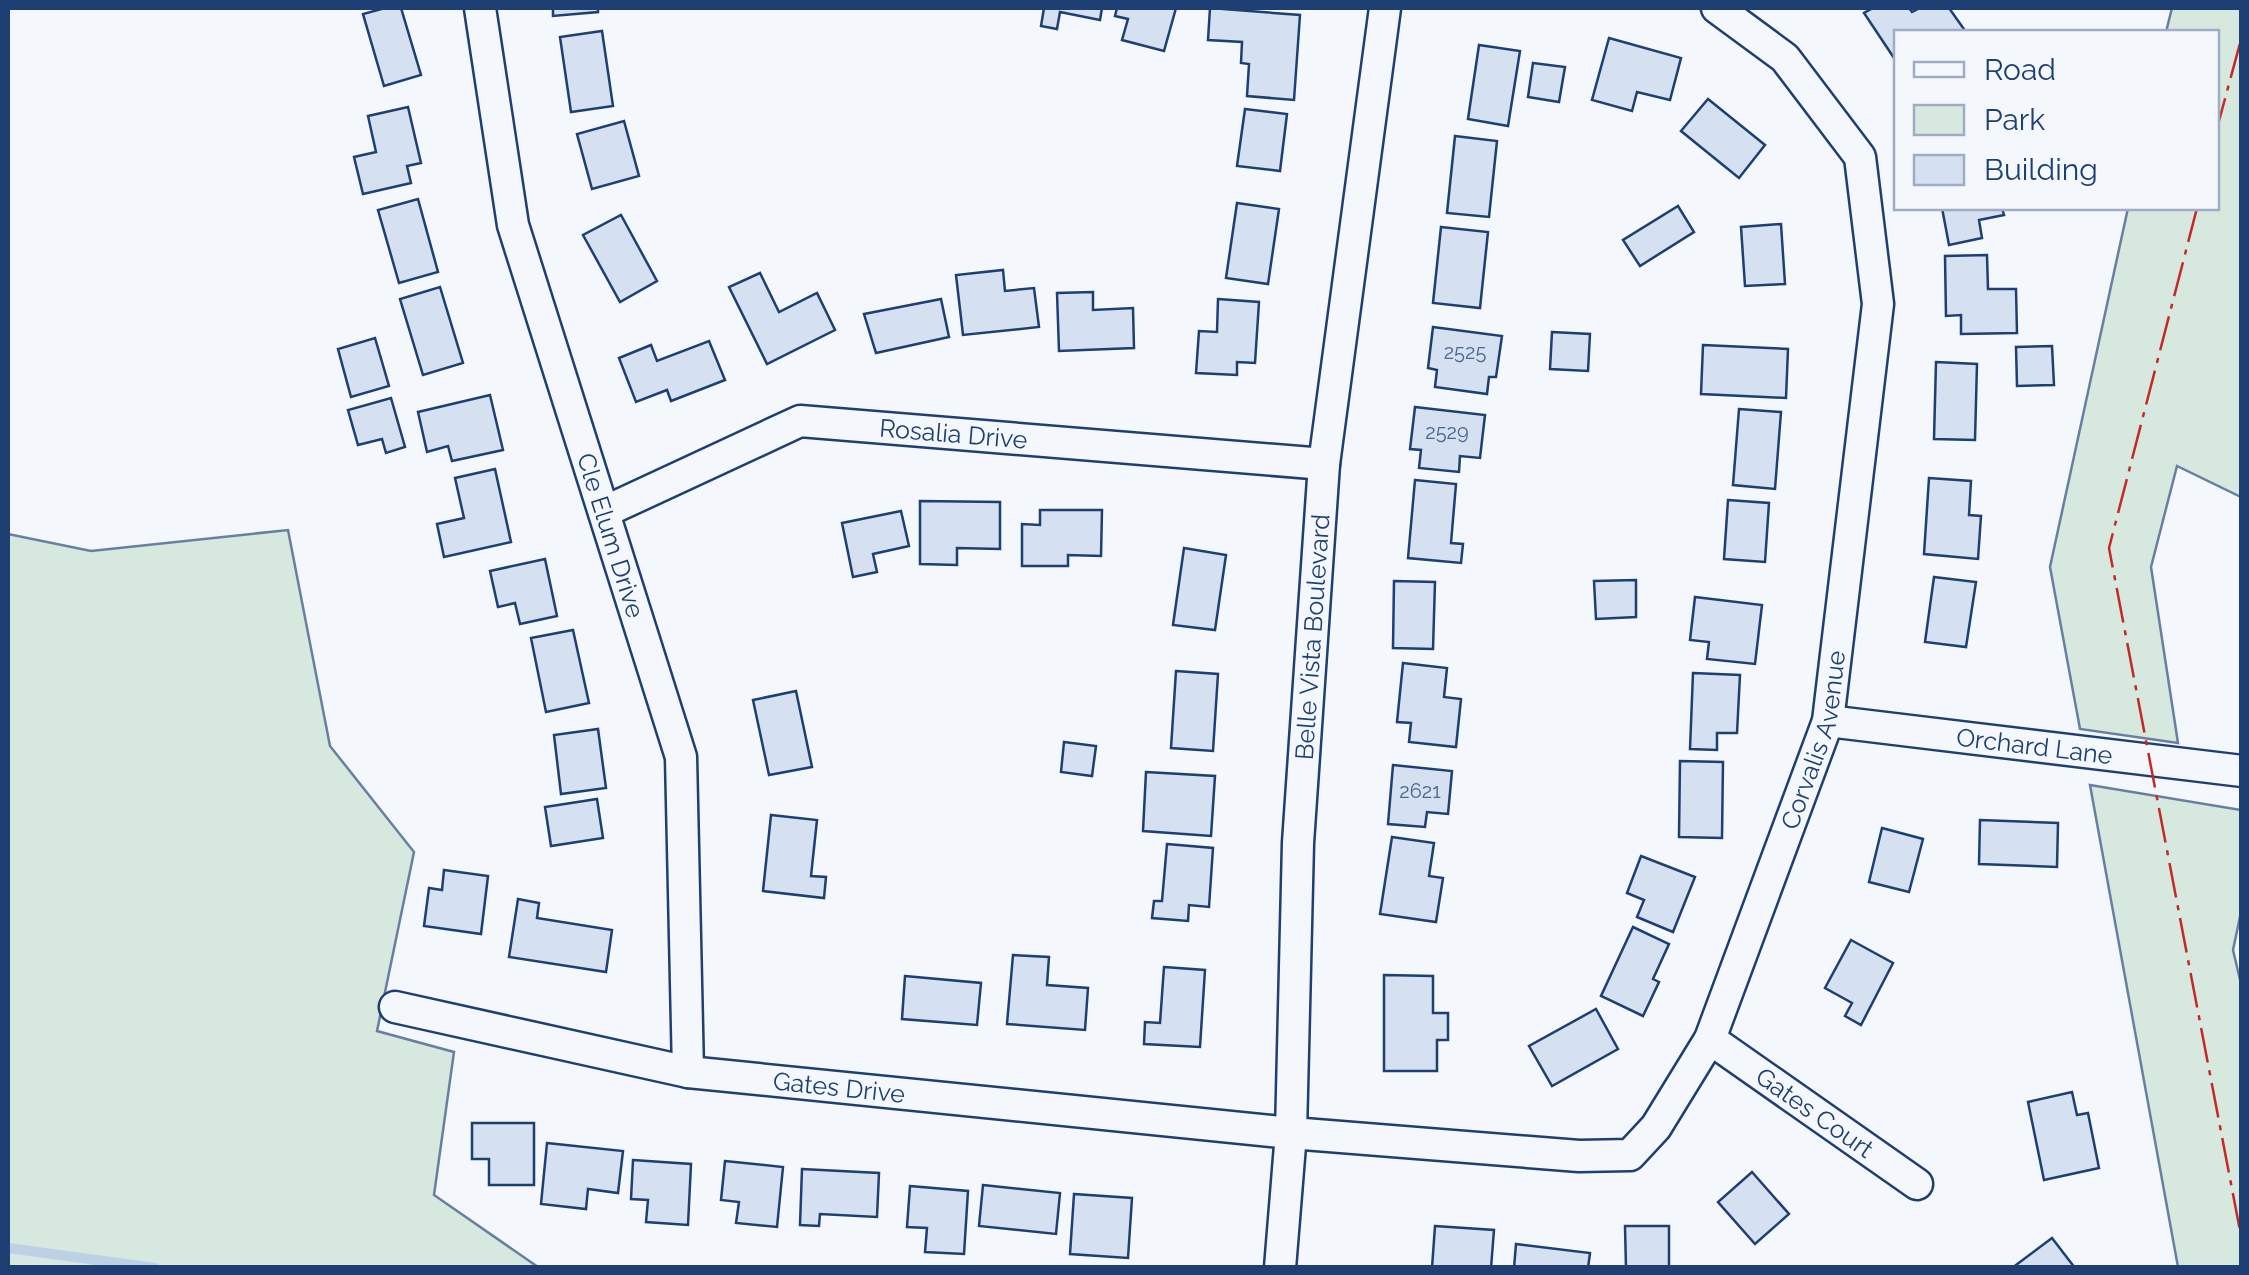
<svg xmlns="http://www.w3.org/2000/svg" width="2249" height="1275" font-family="Raleway,sans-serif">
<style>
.green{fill:#d7e8df;stroke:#687fa3;stroke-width:2.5}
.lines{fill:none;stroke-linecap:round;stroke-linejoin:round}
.stream{stroke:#bed0e5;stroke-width:10}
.building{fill:#d5e0f0;stroke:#1d3f73;stroke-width:2.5}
.street-casing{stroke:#1d3f73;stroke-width:35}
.street{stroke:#f4f7fb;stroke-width:30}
.power{stroke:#c62828;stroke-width:2.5;stroke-dasharray:35 8 5 8;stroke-linecap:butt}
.labels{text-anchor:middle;stroke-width:8;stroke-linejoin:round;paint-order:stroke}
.number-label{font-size:20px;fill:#4b6792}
.street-label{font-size:25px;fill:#1d3f73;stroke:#f4f7fb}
</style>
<rect width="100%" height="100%" fill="#f4f7fb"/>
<g class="green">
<polygon points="2172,8 2242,8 2241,497 2177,466 2151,567 2178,743 2080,729 2050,567 2128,208 2216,208 2216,32 2166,32"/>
<polygon points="288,530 330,746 414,852 377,1031 454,1052 434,1195 538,1267 8,1267 8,534 91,551"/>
<polygon points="2090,785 2241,810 2241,912 2233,950 2242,988 2241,1267 2178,1267"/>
</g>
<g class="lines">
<polyline class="stream" points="8,1248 155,1268"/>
</g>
<g class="building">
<polygon points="385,8 401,8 421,75 384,86 363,14"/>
<polygon points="553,8 598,8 598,12 553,16"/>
<polygon points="1044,8 1102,8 1100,20 1060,12 1057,29 1041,26"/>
<polygon points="1117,8 1176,8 1164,51 1122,40 1128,19 1115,16"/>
<polygon points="1210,8 1300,15 1294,100 1247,96 1249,64 1241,63 1242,42 1208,40"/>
<polygon points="1873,8 1909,8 1912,12 1920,8 1949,8 1966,32 1896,32 1896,61 1864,13"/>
<polygon points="602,31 613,106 571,112 560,37"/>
<polygon points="1609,38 1681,58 1670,100 1637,92 1632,111 1592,100"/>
<polygon points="1479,45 1520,51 1508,126 1468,119"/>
<polygon points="1533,63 1565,67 1559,102 1528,97"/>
<polygon points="1708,99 1765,145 1739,178 1681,131"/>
<polygon points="408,107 421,163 407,166 411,183 363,194 354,157 376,152 368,116"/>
<polygon points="1245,109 1287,114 1280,171 1237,166"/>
<polygon points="624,121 639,176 592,189 577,134"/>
<polygon points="1455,136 1497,141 1489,217 1447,213"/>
<polygon points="418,199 438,272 399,283 378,210"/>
<polygon points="1237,203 1279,209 1268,284 1226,278"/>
<polygon points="1678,206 1694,232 1640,266 1623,240"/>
<polygon points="1942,208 2002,208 2004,215 1979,220 1982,238 1949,245"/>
<polygon points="621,215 657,281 620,302 583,235"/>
<polygon points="1781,224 1785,284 1745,286 1741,227"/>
<polygon points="1441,227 1488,232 1480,308 1433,303"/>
<polygon points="1987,255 1988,289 2016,289 2017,333 1961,334 1961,315 1946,316 1945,256"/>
<polygon points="1003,270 1005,291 1034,288 1039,327 963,335 956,275"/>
<polygon points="760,273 779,312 817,293 835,330 767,364 729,287"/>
<polygon points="440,287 463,363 423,375 400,299"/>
<polygon points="1093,292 1093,310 1133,308 1134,348 1059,351 1057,293"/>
<polygon points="941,299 949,337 876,353 864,314"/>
<polygon points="1218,299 1259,302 1255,363 1237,362 1237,375 1196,373 1199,331 1217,332"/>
<polygon points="1433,327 1502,336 1496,377 1489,377 1487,394 1435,387 1437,370 1428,368"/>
<polygon points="1552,332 1590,334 1588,371 1550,369"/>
<polygon points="375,338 389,386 351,397 338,349"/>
<polygon points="709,341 725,380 671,401 667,390 636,402 619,358 651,345 657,361"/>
<polygon points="1703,345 1788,349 1786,398 1701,394"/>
<polygon points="2052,346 2054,385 2017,386 2016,347"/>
<polygon points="1936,362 1977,364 1975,440 1934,439"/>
<polygon points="490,395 503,450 452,461 448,446 427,452 418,412"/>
<polygon points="391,398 405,447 386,453 382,439 358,445 348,410"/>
<polygon points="1415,407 1485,415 1480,458 1460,456 1459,472 1419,468 1421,450 1410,449"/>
<polygon points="1739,409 1781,412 1775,489 1733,485"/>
<polygon points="495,469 511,542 444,557 437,524 464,518 455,478"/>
<polygon points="1929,478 1971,481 1969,515 1981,516 1978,559 1924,554"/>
<polygon points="1415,480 1456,484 1451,543 1463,544 1461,563 1408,558"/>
<polygon points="1728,500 1769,503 1765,562 1724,559"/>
<polygon points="920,501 1000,502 1000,549 957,548 957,565 920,564"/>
<polygon points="1040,510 1102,510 1101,556 1068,555 1068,566 1022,566 1022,524 1040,525"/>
<polygon points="901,511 909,546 873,554 877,572 853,577 842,523"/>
<polygon points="1184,548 1226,555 1215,630 1173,625"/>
<polygon points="545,559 557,616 520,624 515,603 498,607 490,571"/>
<polygon points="1934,577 1976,582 1966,647 1925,642"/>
<polygon points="1636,580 1636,617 1596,619 1594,581"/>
<polygon points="1394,581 1435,582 1433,649 1393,648"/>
<polygon points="1695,597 1762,605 1755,664 1707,659 1709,642 1690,640"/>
<polygon points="573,630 589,703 546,712 531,638"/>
<polygon points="1403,663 1447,668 1444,697 1461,699 1456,747 1409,742 1411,723 1397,722"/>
<polygon points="1176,671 1218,674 1213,751 1171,748"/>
<polygon points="1693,673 1740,675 1737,733 1717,733 1717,750 1690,749"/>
<polygon points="796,691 812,767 769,775 753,700"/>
<polygon points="598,729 606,788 561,794 554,735"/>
<polygon points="1064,742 1096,746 1092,776 1061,772"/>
<polygon points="1680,761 1723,762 1722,838 1679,837"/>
<polygon points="1393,765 1452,771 1448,814 1427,812 1425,827 1388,824"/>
<polygon points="1146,772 1215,776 1211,836 1143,831"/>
<polygon points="597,799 603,838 551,846 545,807"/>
<polygon points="771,815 817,820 811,876 826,877 824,898 763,891"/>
<polygon points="1980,820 2058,823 2057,867 1979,864"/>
<polygon points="1882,828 1923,839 1909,892 1869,882"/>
<polygon points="1392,837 1434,843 1429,876 1443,878 1436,922 1380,914"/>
<polygon points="1167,844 1213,848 1209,907 1189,905 1188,921 1152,918 1154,901 1162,901"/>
<polygon points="1641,856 1695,877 1673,932 1637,917 1644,900 1627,893"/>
<polygon points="444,870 488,876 481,934 424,926 429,888 442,890"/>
<polygon points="518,899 539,903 537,918 612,930 606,972 509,957"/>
<polygon points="1633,927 1669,944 1653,979 1659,982 1643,1016 1601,996"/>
<polygon points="1851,940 1893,963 1861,1025 1845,1016 1852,1003 1825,988"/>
<polygon points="1013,955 1049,957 1047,985 1088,988 1085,1030 1007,1024"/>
<polygon points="1164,967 1205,970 1200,1047 1144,1044 1145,1022 1160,1023"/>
<polygon points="1384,975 1433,976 1433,1013 1448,1013 1448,1040 1437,1040 1437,1071 1384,1071"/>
<polygon points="905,976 981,983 977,1025 902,1019"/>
<polygon points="1596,1009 1618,1049 1552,1086 1529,1046"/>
<polygon points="2072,1092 2077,1115 2088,1113 2099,1168 2044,1180 2028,1102"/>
<polygon points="472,1123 534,1123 534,1185 489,1185 489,1159 472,1159"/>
<polygon points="547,1143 623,1151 618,1193 588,1189 586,1209 541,1204"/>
<polygon points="633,1160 691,1164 688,1225 646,1222 648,1200 631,1199"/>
<polygon points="725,1161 783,1167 777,1227 736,1223 739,1202 721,1200"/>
<polygon points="802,1169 879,1173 877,1217 820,1214 819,1226 800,1225"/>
<polygon points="1752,1172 1789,1214 1755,1244 1718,1202"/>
<polygon points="983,1185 1060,1193 1056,1234 979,1226"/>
<polygon points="910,1186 968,1191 964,1254 925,1252 927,1228 907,1227"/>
<polygon points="1074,1194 1132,1198 1128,1258 1070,1254"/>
<polygon points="1435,1226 1494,1230 1491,1268 1432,1268"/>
<polygon points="1625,1226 1669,1226 1669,1268 1626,1268"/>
<polygon points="2052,1238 2075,1268 2012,1268"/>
<polygon points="1516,1244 1590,1253 1588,1268 1514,1268"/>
</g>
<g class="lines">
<g class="street-casing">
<g id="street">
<path id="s1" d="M480,8l33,217 168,532 7,315"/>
<path id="s2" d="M604,512l196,-91 524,43"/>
<path id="s3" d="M1828,721l414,50"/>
<path id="s4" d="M395,1007l293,65 603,61 288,23 51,-1 26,-28 54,-88 118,-318 50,-417 -18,-147 -75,-99 -68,-50"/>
<path id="s5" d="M1710,1039l207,145"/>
<path id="s6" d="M1280,1268l11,-135 7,-290 26,-379 61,-456"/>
</g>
</g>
<use href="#street" class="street"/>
<g class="power">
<polyline points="2216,132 2242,36"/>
<polyline points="2197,208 2109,548 2242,1241"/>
</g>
</g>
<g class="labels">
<g class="number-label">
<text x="1465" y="359">2525</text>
<text x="1447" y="439">2529</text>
<text x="1420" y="798">2621</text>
</g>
<g class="street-label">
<text dy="9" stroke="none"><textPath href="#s2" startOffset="370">Rosalia Drive</textPath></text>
<text dy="9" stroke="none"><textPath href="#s1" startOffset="545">Cle Elum Drive</textPath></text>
<text dy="9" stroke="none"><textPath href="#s6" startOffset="632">Belle Vista Boulevard</textPath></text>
<text dy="9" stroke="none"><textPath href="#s4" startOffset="1705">Corvalis Avenue</textPath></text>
<text dy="9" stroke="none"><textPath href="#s3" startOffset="208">Orchard Lane</textPath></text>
<text dy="9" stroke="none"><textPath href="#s4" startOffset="452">Gates Drive</textPath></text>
<text dy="9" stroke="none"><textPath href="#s5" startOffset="128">Gates Court</textPath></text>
</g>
</g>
<rect width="2249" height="1275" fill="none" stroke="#1d3f73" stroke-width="20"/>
<rect x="1894" y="30" width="325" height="180" fill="#f4f7fb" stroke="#9eadc5" stroke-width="2.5"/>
<rect x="1914" y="62" width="50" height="15" fill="#f4f7fb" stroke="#9eadc5" stroke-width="2.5"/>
<text x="1984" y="80" font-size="30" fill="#1d3f73">Road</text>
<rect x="1914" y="105" width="50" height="30" fill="#d7e8df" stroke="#9eadc5" stroke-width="2.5"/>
<text x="1984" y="130" font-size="30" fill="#1d3f73">Park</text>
<rect x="1914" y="155" width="50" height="30" fill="#d5e0f0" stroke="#9eadc5" stroke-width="2.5"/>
<text x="1984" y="180" font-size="30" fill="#1d3f73">Building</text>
</svg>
